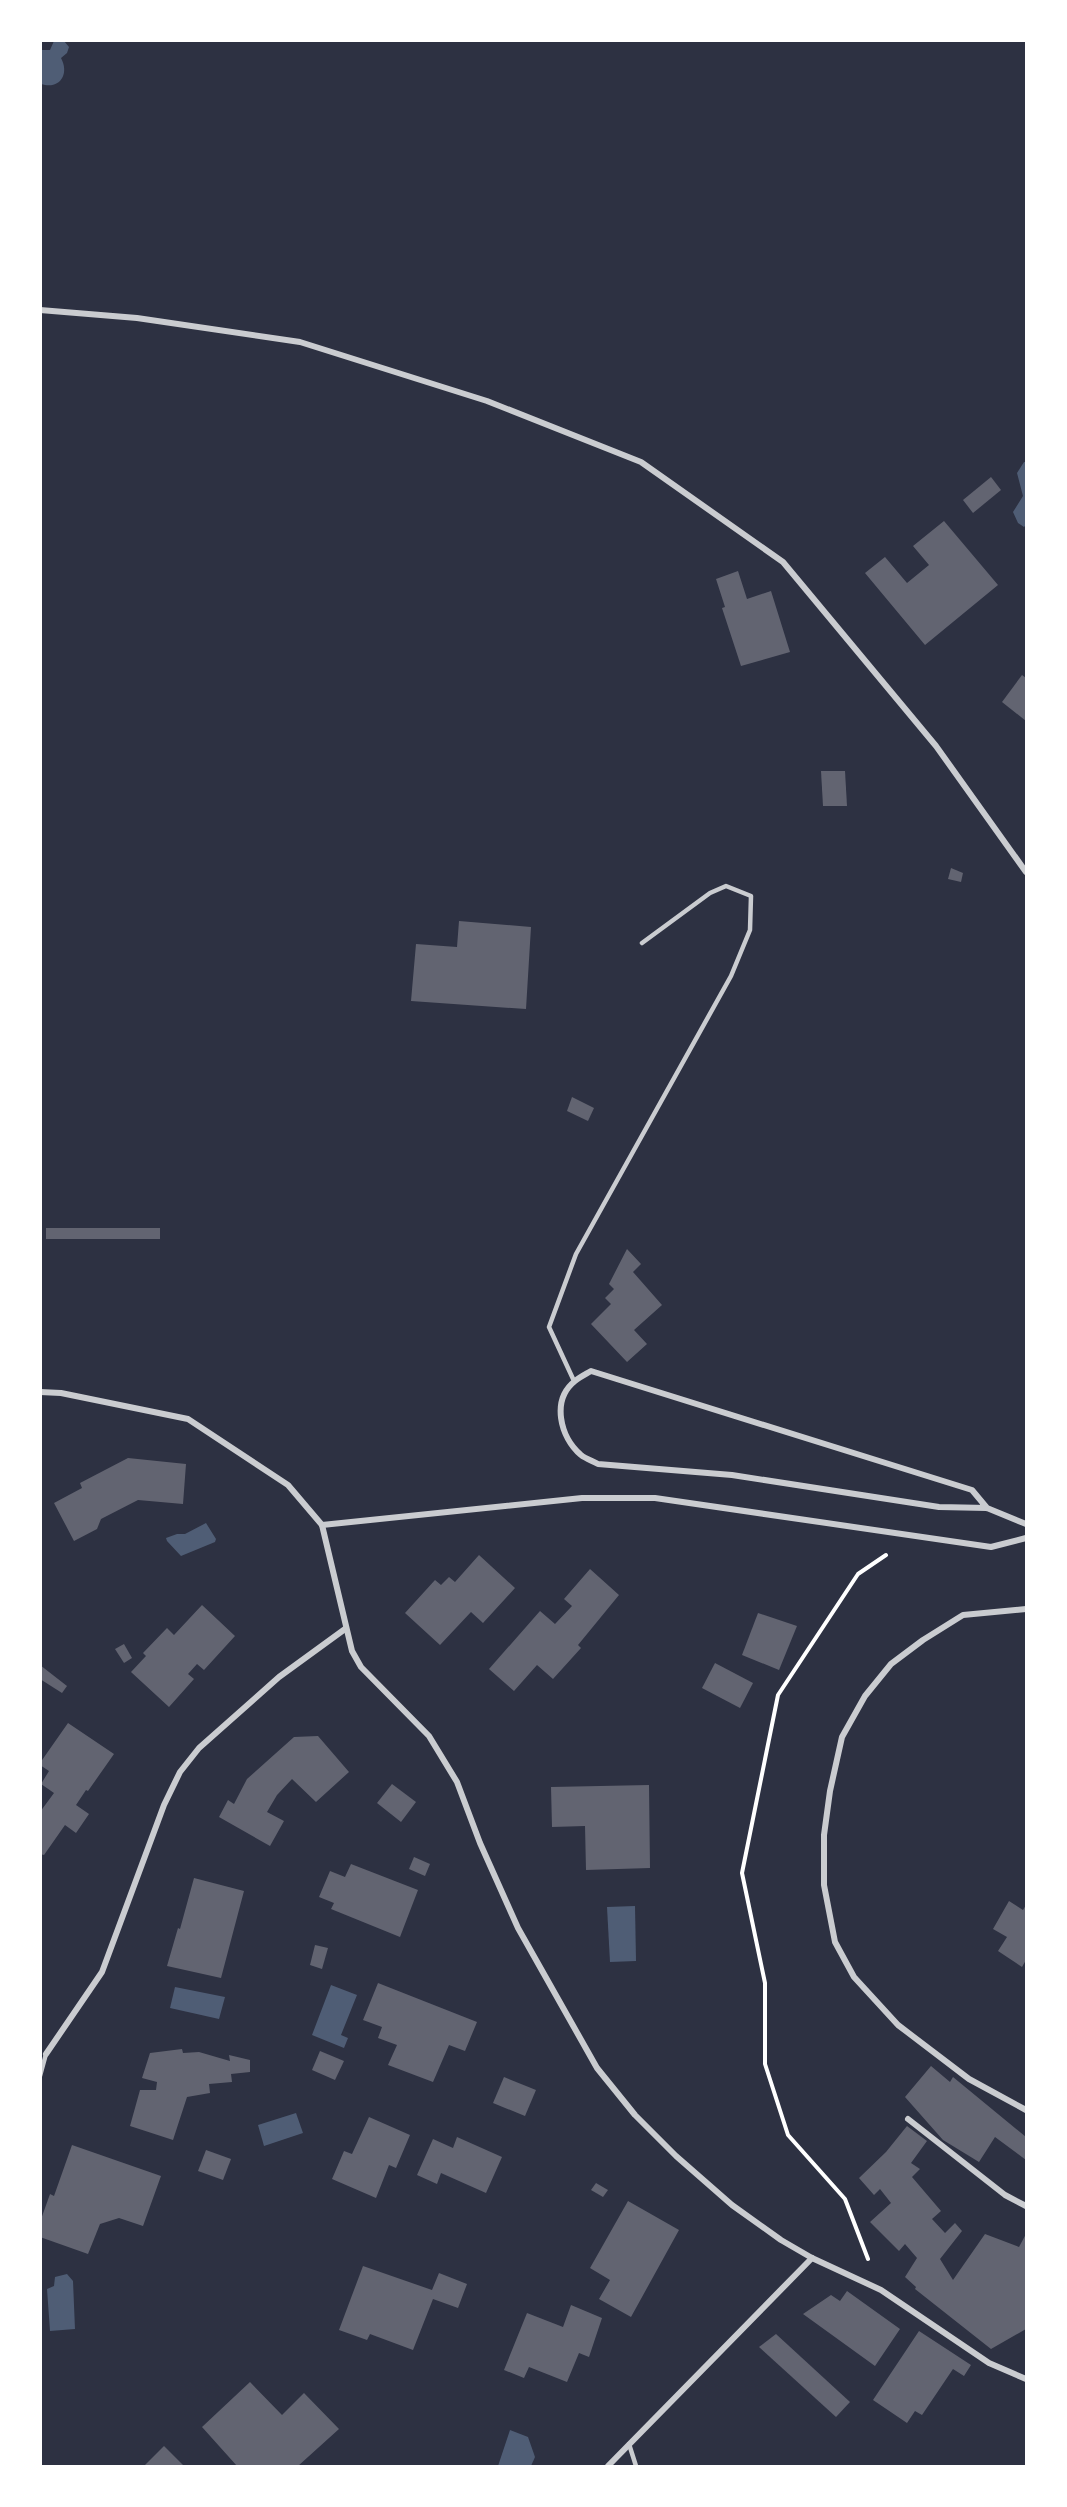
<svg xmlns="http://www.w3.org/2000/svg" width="1067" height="2507" font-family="'Open Sans',sans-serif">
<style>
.water{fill:#4f5d75}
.building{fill:#626471}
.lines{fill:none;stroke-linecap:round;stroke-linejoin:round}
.path{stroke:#fff;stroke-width:4}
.service{stroke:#caccd0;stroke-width:4.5}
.minor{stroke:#caccd0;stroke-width:6}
</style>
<rect width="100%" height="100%" fill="#2d3142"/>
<g class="water">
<path d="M54,41h10l5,6 -2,6 -6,5c9,17 -2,32 -20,26v-34h9z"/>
<polygon points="1024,462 1026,462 1026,525 1024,527 1018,523 1013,512 1023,496 1017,473"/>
<polygon points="206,1523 216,1539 215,1542 181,1556 167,1541 166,1538 177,1534 185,1534"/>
<polygon points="635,1906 636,1961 610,1962 607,1907"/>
<polygon points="331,1985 357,1995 341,2035 348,2038 344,2048 312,2035"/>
<polygon points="175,1987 225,1997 219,2019 170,2008"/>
<polygon points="296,2113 303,2133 264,2146 258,2125"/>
<polygon points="67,2274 73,2281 75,2329 50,2331 47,2289 54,2286 55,2277"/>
<polygon points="510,2430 528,2437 535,2457 531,2466 498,2466"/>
</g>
<g class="building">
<polygon points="991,477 1001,490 973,513 963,500"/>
<polygon points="944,521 998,585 925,645 865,573 885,557 907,583 929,565 913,546"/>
<polygon points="738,571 747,599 771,591 790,652 741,666 722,608 725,607 716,579"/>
<polygon points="1022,675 1026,678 1026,721 1002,702"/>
<polygon points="821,771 845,771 847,806 823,806"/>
<polygon points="951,868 963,873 961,882 948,879"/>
<polygon points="459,921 531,927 526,1009 411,1001 416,944 457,947"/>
<polygon points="572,1097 594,1108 588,1121 567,1111"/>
<rect x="46" y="1228" width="114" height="11"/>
<polygon points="627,1249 641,1264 633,1272 662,1305 634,1330 647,1344 627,1362 591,1324 611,1304 605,1298 614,1289 609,1284"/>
<polygon points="128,1458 186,1464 183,1504 138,1500 101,1519 97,1529 74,1541 54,1503 82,1488 80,1483"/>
<polygon points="479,1555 515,1588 483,1623 471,1612 440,1645 405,1613 435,1580 441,1585 449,1577 455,1582"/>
<polygon points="590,1569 619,1595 578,1645 581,1648 553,1679 537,1665 514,1691 489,1669 540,1611 555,1624 572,1606 564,1599"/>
<polygon points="202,1605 235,1636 204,1670 197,1664 188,1674 194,1679 169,1707 131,1672 146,1656 143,1653 167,1628 174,1635"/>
<polygon points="758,1613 797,1626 779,1670 742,1655"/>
<polygon points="124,1644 132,1658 124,1663 115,1649"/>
<polygon points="715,1663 753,1683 740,1708 702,1688"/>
<polygon points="40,1665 67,1686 62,1693 40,1679"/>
<polygon points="68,1723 114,1754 88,1791 86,1790 76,1805 89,1814 76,1833 65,1825 44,1855 40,1854 40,1812 54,1793 41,1784 49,1771 40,1765 40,1763"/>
<polygon points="318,1736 349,1772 316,1802 292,1779 277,1795 267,1812 284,1821 270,1846 219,1817 228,1800 234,1804 247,1779 294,1737"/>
<polygon points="392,1784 416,1802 401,1822 377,1803"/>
<polygon points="649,1785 650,1868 586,1870 585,1826 552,1827 551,1787"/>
<polygon points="414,1857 430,1864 425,1876 409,1869"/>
<polygon points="351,1864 418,1890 400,1937 331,1909 334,1903 319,1897 330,1871 345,1877"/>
<polygon points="194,1878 244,1891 221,1978 167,1966 178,1928 180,1929"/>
<polygon points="1009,1901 1023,1910 1026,1905 1026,1960 1022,1967 998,1951 1007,1937 993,1929"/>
<polygon points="315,1945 328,1948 322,1969 310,1965"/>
<polygon points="378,1983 477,2022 465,2051 449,2045 433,2082 388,2065 397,2045 378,2038 382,2027 363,2020"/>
<polygon points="182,2049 183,2053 199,2052 230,2061 229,2055 250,2060 250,2072 231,2074 232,2082 209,2084 210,2093 187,2097 173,2140 130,2126 140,2090 156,2090 157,2082 142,2078 150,2053"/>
<polygon points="320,2051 344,2061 335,2080 312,2070"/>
<polygon points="931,2066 950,2082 953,2077 1026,2137 1026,2160 995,2137 979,2162 943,2140 905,2097"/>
<polygon points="504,2077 536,2090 525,2116 493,2103"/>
<polygon points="369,2117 410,2135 396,2168 389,2165 376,2198 332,2179 344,2151 352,2154"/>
<polygon points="907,2126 927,2141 911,2163 920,2169 912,2177 941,2211 932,2219 945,2233 955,2223 962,2231 940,2259 953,2280 985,2234 1019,2247 1026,2234 1026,2329 991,2349 915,2289 916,2287 905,2277 917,2258 905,2244 899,2251 870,2222 891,2203 880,2189 874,2195 859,2178 886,2152"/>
<polygon points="457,2137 502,2157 486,2193 441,2173 437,2184 417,2175 433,2139 453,2148"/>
<polygon points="72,2145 161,2176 143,2226 119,2218 100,2224 88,2254 40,2237 40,2222 50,2194 54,2196"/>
<polygon points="206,2150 231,2159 223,2180 198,2171"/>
<polygon points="596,2183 608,2190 603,2197 591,2190"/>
<polygon points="628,2201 679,2230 631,2317 599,2299 610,2280 590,2268"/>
<polygon points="363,2266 432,2290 439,2273 467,2284 458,2308 433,2299 413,2350 370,2334 367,2340 339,2330"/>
<polygon points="847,2291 900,2329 875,2366 803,2314 831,2295 840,2301"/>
<polygon points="571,2305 602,2318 589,2357 579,2353 567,2382 529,2367 524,2378 504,2370 527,2313 563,2327"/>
<polygon points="919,2331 971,2365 964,2376 953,2369 922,2415 915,2411 907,2423 873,2400"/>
<polygon points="776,2334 850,2402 836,2417 759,2347"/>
<polygon points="250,2382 282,2415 304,2393 339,2429 298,2466 237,2466 202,2427"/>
<polygon points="164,2446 184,2466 144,2466"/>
</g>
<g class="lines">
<polyline class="path" points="868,2259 845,2199 788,2135 765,2064 765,1983 742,1873 778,1695 858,1574 886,1555"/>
<g class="service">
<polyline points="574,1381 549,1327 576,1254 731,976 750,930 751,896 726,886 710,893 642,943"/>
<polyline points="40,2076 46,2054"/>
<polyline points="629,2444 636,2466"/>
</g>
<g class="minor">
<polyline points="40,310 137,318 300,342 487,401 641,462 783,562 936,746 1026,872"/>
<polyline points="40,1392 61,1393 188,1419 288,1485 322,1525 352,1651 361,1667 429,1736 457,1782 480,1843 518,1928 597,2068 635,2115 676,2156 732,2205 781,2240 812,2258 881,2290 989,2363 1026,2379"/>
<path d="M987,1508l-15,-18 -381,-119c-5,3 -11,6 -16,10 -24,19 -15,56 6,74 5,4 12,6 17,9l134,11 207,32 48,1 39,16"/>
<polyline points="322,1525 582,1498 655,1498 991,1547 1026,1538"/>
<polyline points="1026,1609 963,1615 923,1640 891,1664 865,1696 842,1737 830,1791 824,1835 824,1885 835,1942 854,1977 898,2025 969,2079 1026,2110"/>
<polyline points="46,2054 102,1972 164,1805 180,1772 199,1748 279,1677 345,1629"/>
<polyline points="908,2119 1005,2195 1026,2206"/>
<polyline points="608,2466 812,2258"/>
</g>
</g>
<rect width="1067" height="2507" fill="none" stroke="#ffffff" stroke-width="84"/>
</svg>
